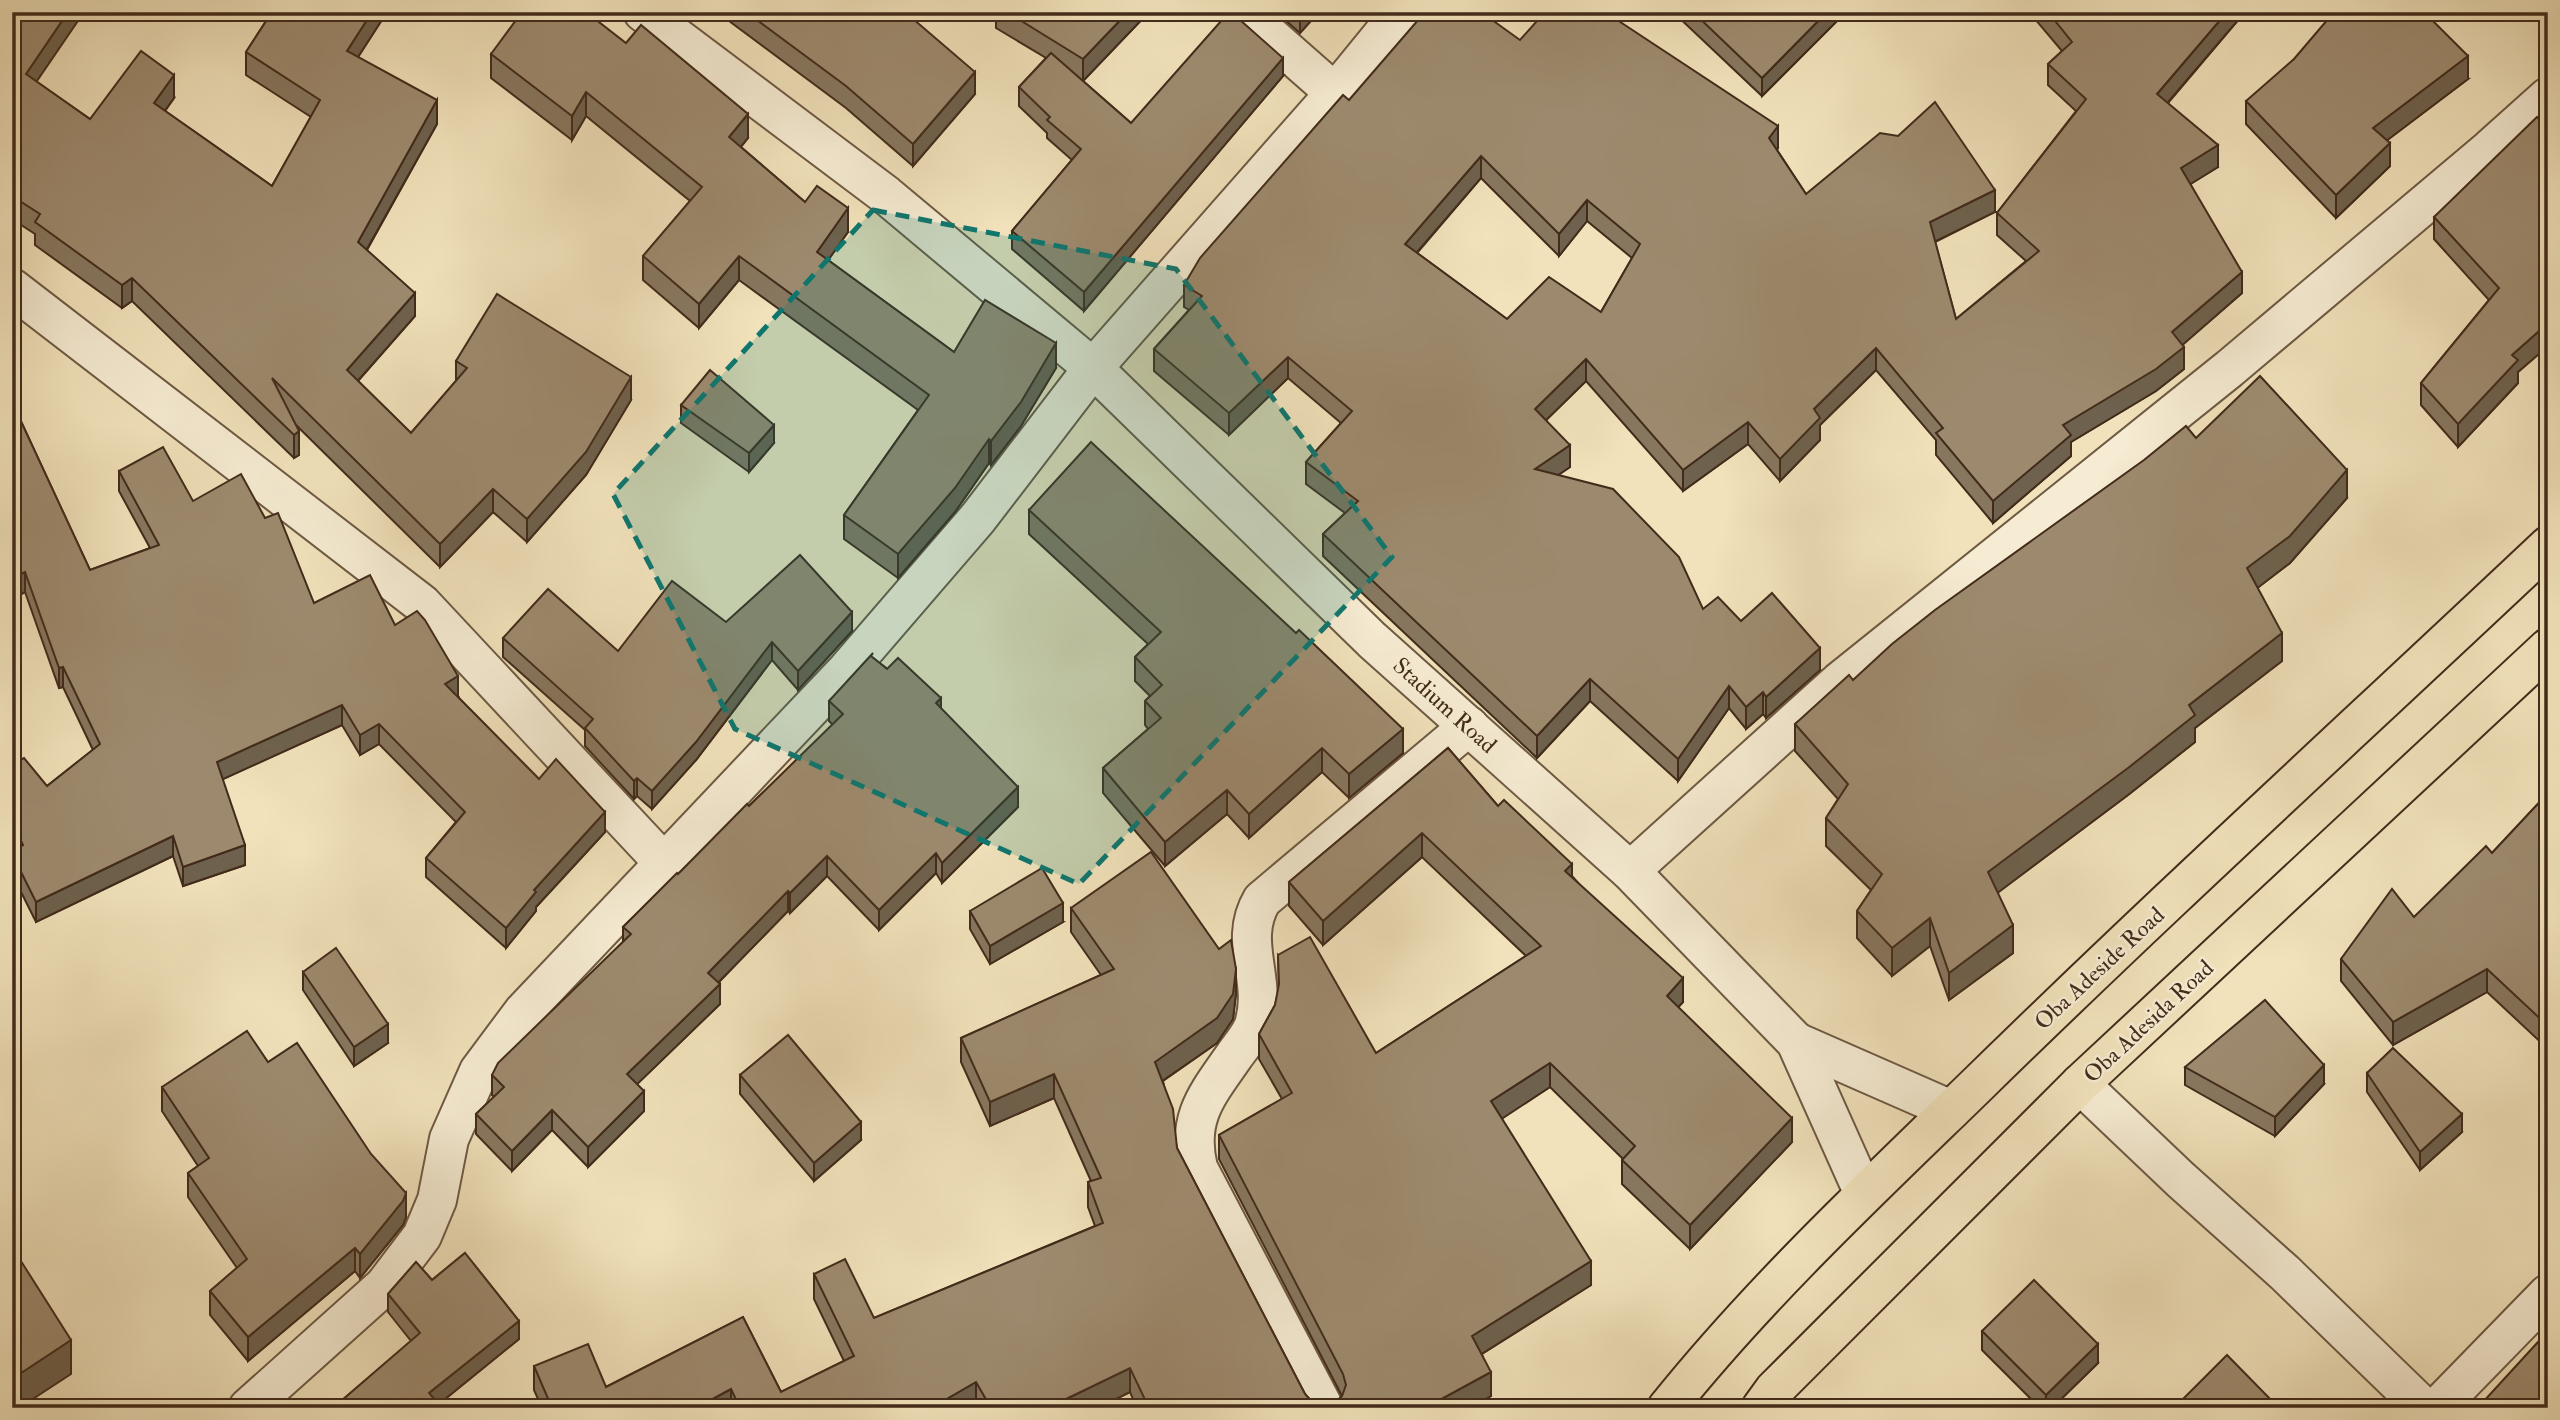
<svg xmlns="http://www.w3.org/2000/svg" width="2560" height="1420" font-family="'IM FELL Double Pica',serif">
<style>
.lines{fill:none;stroke-linecap:round;stroke-linejoin:round}
.minor-casing{stroke:#6e5943;stroke-width:42}
.major-casing{stroke:#422b1b;stroke-width:42}
.minor{stroke:#f6ecd3;stroke-width:38}
.major{stroke:#f1e2bb;stroke-width:38}
.wall{fill:#87775f;stroke:#422b1b;stroke-width:2;fill-rule:evenodd}
.shaded-wall{fill:#6e614d;stroke:#422b1b;stroke-width:2}
.building{fill:#9d8a6e;stroke:#422b1b;stroke-width:2;fill-rule:evenodd}
.marked{fill:#0f766e;fill-opacity:0.2;stroke:#0f766e;stroke-width:5;stroke-dasharray:14 9;stroke-linejoin:round}
.labels{text-anchor:middle;stroke-width:5;stroke-linejoin:round;paint-order:stroke}
.street-label{font-size:23px;fill:#422b1b;stroke:#f6ecd3}
</style>
<rect width="100%" height="100%" fill="#f1e2bb"/>
<filter id="stains"><feTurbulence type="fractalNoise" baseFrequency=".00286" numOctaves="4"/><feColorMatrix values="0 0 0 0 .2 0 0 0 0 .09 0 0 0 0 .02 0 0 0 .5 -.17"/></filter>
<radialGradient id="worn" r=".72"><stop offset=".6" stop-color="#630" stop-opacity="0"/><stop offset="1" stop-color="#630" stop-opacity=".3"/></radialGradient>
<g class="lines">
<g class="minor-casing">
<g id="minor">
<polyline points="643,12 886,195 1093,368 1372,640 1630,871 1796,1042 1864,1194"/>
<polyline points="1243,12 1335,93"/>
<polyline points="12,288 422,604 663,862"/>
<polyline points="1630,871 1839,682 2229,369 2490,149 2548,97"/>
<polyline points="1796,1042 1951,1110"/>
<polyline points="2080,1084 2181,1180 2285,1273 2424,1408"/>
<polyline points="248,1408 384,1286 422,1236 437,1200 449,1139 479,1071 523,1012 847,670 978,518 1093,368 1335,93 1401,12"/>
<path d="M1324,1408l-126,-240c-12,-50 9,-73 36,-112 7,-10 16,-20 20,-31 14,-46 -17,-83 8,-125l207,-174"/>
<polyline points="2437,1408 2548,1294"/>
</g>
</g>
<g class="major-casing">
<g id="major">
<path d="M1667,1408c93,-116 203,-219 309,-322 187,-183 381,-360 572,-540"/>
<polyline points="1761,1408 1774,1390 2080,1084 2548,648"/>
</g>
</g>
<use href="#minor" class="minor"/>
<use href="#major" class="major"/>
</g>
<g class="wall">
<polygon points="12,12 37,82 90,119 174,98 165,111 272,186 311,117 246,75 246,52 272,12 387,12 358,57 437,124 367,250 415,316 358,381 411,433 456,381 456,361 631,400 586,475 527,542 493,512 440,567 296,425 299,455 294,458 132,301 122,308 35,245 35,234 12,219"/>
<polygon points="717,12 879,12 975,94 913,166 846,108"/>
<polygon points="996,12 1149,12 1083,81 1131,123 1283,76 1084,311 1012,249 1012,231 1072,160 1047,138 1047,133 1019,106 1019,87 1046,58 996,28"/>
<polygon points="1276,12 1319,12 1300,33"/>
<polygon points="1673,12 1846,12 1762,96"/>
<path d="M2029,12h216l-77,91 50,64 -28,17 52,109 -60,52 2,24 -28,22 -85,51v14l-78,67 -57,-68v-15l-60,-70 -56,55v15l-40,41 -32,-37 -65,47 -97,-110 -40,39 24,47 -12,8 145,134 38,12 79,49 -54,48 -3,-4 -17,15 -17,-21 -51,73 -88,-80 -53,57 -214,-202v-22l22,-21 -39,-29v-22l35,-39 -53,-45 -59,57 -75,-64v-22l35,-39 -5,-3v-22l165,-185 171,-60 258,108 -1,2 29,44 189,18 -60,30 21,77 70,-58 -29,-26v-22l79,-102 -28,-26v-21l14,-13zM1481,178l78,78 28,-35 45,37 -31,54 -94,7 -90,-66z"/>
<polygon points="491,54 748,138 741,147 805,202 848,232 828,260 954,352 1056,368 1021,426 991,465 989,463 955,512 898,578 844,539 844,515 918,410 739,280 699,328 643,280 643,256 690,201 586,116 572,140 491,78"/>
<polygon points="2468,79 2387,140 2390,166 2336,218 2246,124 2246,101"/>
<polygon points="2548,129 2548,346 2518,372 2518,383 2458,447 2421,405 2421,383 2489,300 2434,239 2434,217"/>
<polygon points="12,402 90,570 150,548 119,491 119,471 193,501 265,518 314,603 395,625 458,696 457,696 539,779 605,832 536,907 536,911 506,948 426,877 426,858 456,822 379,744 360,755 342,725 222,779 245,865 183,886 173,856 36,922 12,874 12,851 16,849 12,842 12,764 47,786 93,750 63,687 59,688 25,592 12,599"/>
<polygon points="681,405 774,443 749,472 681,423"/>
<polygon points="2196,438 2347,498 2290,563 2257,588 2282,661 2195,728 2195,742 2128,795 1997,893 2013,953 1949,1000 1930,946 1892,976 1857,938 1857,911 1871,890 1826,846 1826,818 1838,799 1795,751 1795,724 1853,680"/>
<polygon points="1029,510 1403,753 1349,798 1322,772 1249,838 1227,814 1165,866 1103,793 1103,768 1148,729 1145,725 1145,701 1150,696 1135,681 1135,657 1148,644 1029,534"/>
<polygon points="726,622 852,631 798,690 772,660 696,760 652,809 637,796 634,799 585,746 585,730 503,657 503,638 618,651"/>
<polygon points="873,658 941,709 1018,807 942,883 936,873 879,930 827,876 790,913 788,911 718,983 720,1004 637,1084 644,1111 588,1167 552,1130 512,1171 476,1134 476,1114 494,1097 492,1095 492,1075 623,942 623,927 833,725 829,721 829,701"/>
<polygon points="1448,748 1498,806 1572,876 1683,1002 1678,1007 1792,1142 1690,1249 1622,1184 1622,1160 1623,1159 1550,1087 1501,1118 1591,1285 1482,1354 1491,1396 1470,1408 1137,1408 1130,1392 1098,1408 977,1408 976,1406 974,1408 542,1408 534,1390 534,1366 606,1387 743,1317 781,1392 844,1361 814,1299 814,1274 874,1318 1095,1226 1088,1207 1088,1182 1091,1181 1054,1098 990,1126 961,1062 961,1038 1101,975 1071,932 1071,908 1236,993 1233,1019 1217,1043 1163,1081 1177,1148 1305,1394 1313,1403 1324,1406 1335,1403 1342,1396 1219,1159 1219,1135 1282,1099 1259,1059 1259,1034 1275,1005 1279,988 1278,955 1376,1053 1526,956 1422,857 1323,945 1289,906 1289,882"/>
<polygon points="2548,793 2548,1049 2487,992 2393,1045 2341,981 2341,959 2414,917 2492,853"/>
<polygon points="970,911 1063,922 990,964 970,929"/>
<polygon points="303,972 388,1043 354,1066 303,990"/>
<polygon points="268,1062 406,1217 403,1225 360,1278 355,1271 248,1361 210,1315 210,1291 237,1268 188,1197 188,1173 198,1166 162,1111 162,1087"/>
<polygon points="2185,1067 2324,1084 2275,1136 2185,1085"/>
<polygon points="2367,1073 2462,1132 2420,1170 2367,1092"/>
<polygon points="740,1075 861,1140 814,1181 740,1094"/>
<polygon points="465,1253 519,1321 519,1339 439,1404 440,1408 333,1408 411,1341 388,1312 388,1294 416,1262 432,1280"/>
<polygon points="1982,1331 2098,1363 2052,1408 2040,1408 1982,1350"/>
</g>
<g class="shaded-wall">
<polygon points="68,12 84,12 26,97 26,74"/>
<polygon points="372,12 387,12 347,74 347,51"/>
<polygon points="1128,12 1149,12 1083,81 1083,59"/>
<polygon points="1300,12 1319,12 1300,33"/>
<polygon points="1827,12 1846,12 1762,96 1762,78"/>
<polygon points="2227,12 2245,12 2157,115 2157,94"/>
<polygon points="2468,56 2468,79 2373,151 2373,128"/>
<polygon points="1283,58 1283,76 1084,311 1084,292"/>
<polygon points="975,72 975,94 913,166 913,144"/>
<polygon points="174,75 174,98 154,126 154,103"/>
<polygon points="586,92 586,116 572,140 572,116"/>
<polygon points="437,100 437,124 358,265 358,242"/>
<polygon points="748,114 748,138 729,161 729,137"/>
<polygon points="1778,126 1778,148 1769,160 1769,138"/>
<polygon points="2390,143 2390,166 2336,218 2336,195"/>
<polygon points="2218,145 2218,167 2181,190 2181,168"/>
<polygon points="1481,156 1481,178 1405,266 1405,244"/>
<polygon points="1995,190 1995,212 1930,244 1930,222"/>
<polygon points="1587,200 1587,221 1559,256 1559,234"/>
<polygon points="848,208 848,232 817,276 817,252"/>
<polygon points="739,256 739,280 699,328 699,304"/>
<polygon points="2242,272 2242,293 2172,354 2172,332"/>
<polygon points="132,278 132,301 122,308 122,285"/>
<polygon points="415,293 415,316 347,393 347,370"/>
<polygon points="2548,323 2548,346 2518,372 2518,383 2458,447 2458,424 2512,355"/>
<polygon points="1056,343 1056,368 1021,426 991,465 991,441"/>
<polygon points="2184,347 2184,369 2156,391 2071,442 2071,456 1993,523 1993,501 2063,425"/>
<polygon points="1876,348 1876,370 1820,425 1820,440 1780,481 1780,459 1814,409"/>
<polygon points="1288,357 1288,378 1229,435 1229,413"/>
<polygon points="1586,359 1586,381 1535,431 1535,409"/>
<polygon points="631,377 631,400 586,475 527,542 527,519"/>
<polygon points="1748,422 1748,444 1683,491 1683,470"/>
<polygon points="774,425 774,443 749,472 749,453"/>
<polygon points="299,431 299,455 294,458 294,435"/>
<polygon points="989,439 989,463 955,512 898,578 898,554"/>
<polygon points="1570,445 1570,467 1535,491 1535,469"/>
<polygon points="2347,470 2347,498 2290,563 2247,596 2247,568"/>
<polygon points="493,489 493,512 440,567 440,544"/>
<polygon points="25,572 25,592 12,599 12,579"/>
<polygon points="852,612 852,631 798,690 798,671"/>
<polygon points="2282,633 2282,661 2195,728 2195,742 2128,795 1988,900 1988,872 2189,705"/>
<polygon points="772,642 772,660 696,760 652,809 652,791"/>
<polygon points="1820,648 1820,670 1766,718 1766,697"/>
<polygon points="63,667 63,687 59,688 59,668"/>
<polygon points="458,676 458,696 445,703 445,684"/>
<polygon points="1590,679 1590,701 1537,758 1537,736"/>
<polygon points="1729,686 1729,708 1678,781 1678,759"/>
<polygon points="1763,692 1763,714 1746,729 1746,707"/>
<polygon points="941,698 941,718 936,703"/>
<polygon points="342,705 342,725 217,782 217,762"/>
<polygon points="379,724 379,744 360,755 360,735"/>
<polygon points="1403,729 1403,753 1349,798 1349,774"/>
<polygon points="1322,748 1322,772 1249,838 1249,814"/>
<polygon points="637,778 637,796 634,799 634,781"/>
<polygon points="1018,787 1018,807 942,883 942,863"/>
<polygon points="1227,790 1227,814 1165,866 1165,842"/>
<polygon points="605,812 605,832 536,907 536,911 506,948 506,928 534,890"/>
<polygon points="1422,833 1422,857 1323,945 1323,921"/>
<polygon points="173,836 173,856 36,922 36,902"/>
<polygon points="245,845 245,865 183,886 183,867"/>
<polygon points="936,853 936,873 879,930 879,910"/>
<polygon points="827,856 827,876 790,913 790,893"/>
<polygon points="1572,864 1572,888 1565,871"/>
<polygon points="788,891 788,911 708,993 708,973"/>
<polygon points="1063,903 1063,922 990,964 990,946"/>
<polygon points="1930,918 1930,946 1892,976 1892,948"/>
<polygon points="2013,925 2013,953 1949,1000 1949,973"/>
<polygon points="1236,969 1236,993 1233,1019 1217,1043 1155,1086 1155,1062"/>
<polygon points="2487,969 2487,992 2393,1045 2393,1022"/>
<polygon points="1683,978 1683,1002 1667,1020 1667,996"/>
<polygon points="720,984 720,1004 627,1094 627,1074"/>
<polygon points="388,1024 388,1043 354,1066 354,1047"/>
<polygon points="1550,1063 1550,1087 1491,1126 1491,1101"/>
<polygon points="2324,1065 2324,1084 2275,1136 2275,1117"/>
<polygon points="1054,1074 1054,1098 990,1126 990,1102"/>
<polygon points="644,1091 644,1111 588,1167 588,1147"/>
<polygon points="552,1110 552,1130 512,1171 512,1151"/>
<polygon points="2462,1114 2462,1132 2420,1170 2420,1152"/>
<polygon points="1792,1118 1792,1142 1690,1249 1690,1225"/>
<polygon points="861,1122 861,1140 814,1181 814,1163"/>
<polygon points="406,1193 406,1217 403,1225 360,1278 360,1254"/>
<polygon points="355,1248 355,1271 248,1361 248,1337"/>
<polygon points="1591,1261 1591,1285 1472,1360 1472,1336"/>
<polygon points="519,1321 519,1339 434,1408 429,1393"/>
<polygon points="71,1340 71,1374 19,1408 12,1408 12,1379"/>
<polygon points="2098,1344 2098,1363 2052,1408 2046,1408 2046,1395"/>
<polygon points="1130,1368 1130,1392 1098,1408 1064,1408 1064,1400"/>
<polygon points="1491,1372 1491,1396 1470,1408 1425,1408"/>
<polygon points="976,1382 976,1406 974,1408 931,1408"/>
<polygon points="731,1389 731,1408 696,1408"/>
</g>
<g class="building">
<polygon points="12,12 68,12 26,74 90,119 141,51 174,75 154,103 272,186 320,100 246,52 272,12 372,12 347,51 437,100 358,242 415,293 347,370 411,433 467,368 456,361 497,294 631,377 586,452 527,519 493,489 440,544 272,378 299,431 294,435 132,278 122,285 35,222 40,214 12,196"/>
<polygon points="522,12 586,12 626,43 641,25 748,114 729,137 805,202 817,186 848,208 817,252 954,352 985,300 1056,343 1021,402 991,441 989,439 955,488 898,554 844,515 929,395 739,256 699,304 643,256 702,187 586,92 572,116 491,54"/>
<polygon points="746,12 879,12 885,17 888,12 905,12 975,72 913,144 846,86"/>
<polygon points="1007,12 1128,12 1083,59"/>
<polygon points="1229,12 1231,12 1283,58 1084,292 1012,231 1081,149 1047,120 1050,117 1019,87 1051,53 1131,123"/>
<path d="M1425,12h56l39,28 25,-28h60l173,114 -9,12 37,56 74,-61 18,3 37,-34 60,88 -65,32 26,97 83,-68 -42,-38 89,-114 -38,-35 24,-22 -24,-30h179l-70,82 61,51 -37,23 61,104 -70,60 12,15 -28,22 -93,56 8,10 -78,66 -57,-68 7,-5 -67,-80 -62,61 6,9 -40,41 -32,-37 -65,48 -97,-111 -51,50 35,36 -35,24 78,20 66,68 24,52 15,-12 23,24 31,-28 48,55 -54,49 -3,-5 -17,15 -17,-21 -51,73 -88,-80 -53,57 -214,-202 35,-33 -52,-39 46,-51 -64,-54 -59,56 -75,-64 48,-53 -18,-11 16,-27 143,-163 6,5zM1481,156l78,78 28,-34 53,44 -39,68 -52,-35 -42,42 -102,-75z"/>
<polygon points="1693,12 1827,12 1762,78"/>
<polygon points="2334,12 2424,12 2468,56 2373,128 2390,143 2336,195 2246,101 2294,59"/>
<polygon points="2537,117 2548,129 2548,323 2512,355 2518,360 2458,424 2421,383 2499,288 2434,217"/>
<polygon points="710,370 774,425 749,453 681,405"/>
<polygon points="2260,376 2347,470 2290,536 2247,568 2282,633 2189,705 2195,715 2128,768 1988,872 2013,925 1949,973 1930,918 1892,948 1857,911 1882,874 1826,818 1848,784 1795,724 1849,675 1853,680 1892,644 1935,610 2144,460 2186,426 2196,438"/>
<polygon points="12,402 90,570 159,545 119,471 163,447 193,501 241,474 265,518 278,513 314,603 370,575 395,625 417,611 425,620 458,676 445,684 539,779 556,759 605,812 534,890 536,892 506,928 426,858 465,812 379,724 360,735 342,705 217,762 245,845 183,867 173,836 36,902 12,854 12,851 23,845 12,822 12,764 24,758 47,786 100,744 63,667 59,668 25,572 12,579"/>
<polygon points="1091,442 1296,633 1299,630 1403,729 1349,774 1322,748 1249,814 1227,790 1165,842 1103,768 1161,718 1145,701 1162,685 1135,657 1161,632 1029,510"/>
<polygon points="800,555 852,612 798,671 772,642 696,742 652,791 637,778 634,781 585,728 593,719 503,638 548,589 618,651 672,581 726,622"/>
<polygon points="873,653 871,656 887,669 898,658 941,698 936,703 1018,787 942,863 936,853 879,910 827,856 790,893 788,891 708,973 720,984 627,1074 644,1091 588,1147 552,1110 512,1151 476,1114 504,1087 492,1075 498,1063 631,934 623,927 677,873 678,874 747,804 749,806 843,714 829,701"/>
<polygon points="1448,748 1498,806 1504,800 1572,864 1565,871 1683,978 1667,996 1792,1118 1690,1225 1622,1160 1635,1146 1550,1063 1491,1101 1591,1261 1472,1336 1491,1372 1425,1408 1149,1408 1130,1368 1064,1400 1069,1408 991,1408 976,1382 931,1408 740,1408 731,1389 696,1408 552,1408 534,1366 588,1344 606,1387 743,1317 781,1392 854,1356 814,1274 845,1259 874,1318 1103,1223 1088,1182 1101,1178 1054,1074 990,1102 961,1038 1114,969 1071,908 1151,852 1219,949 1231,940 1236,969 1233,994 1217,1018 1155,1062 1173,1109 1177,1148 1305,1394 1313,1403 1324,1406 1335,1403 1342,1396 1346,1385 1343,1374 1219,1135 1292,1093 1259,1034 1275,1005 1279,984 1278,955 1310,937 1376,1053 1541,946 1422,833 1323,921 1289,882"/>
<polygon points="2548,793 2548,1026 2487,969 2393,1022 2341,959 2392,889 2414,917 2486,846 2492,853"/>
<polygon points="1042,868 1063,903 990,946 970,911"/>
<polygon points="336,948 388,1024 354,1047 303,972"/>
<polygon points="2265,1000 2324,1065 2275,1117 2185,1067"/>
<polygon points="247,1031 268,1062 297,1043 371,1154 406,1193 403,1201 360,1254 355,1248 248,1337 210,1291 247,1259 188,1173 209,1158 162,1087"/>
<polygon points="788,1035 861,1122 814,1163 740,1075"/>
<polygon points="2393,1048 2462,1114 2420,1152 2367,1073"/>
<polygon points="12,1247 71,1340 12,1379"/>
<polygon points="465,1253 519,1321 429,1393 440,1406 439,1408 333,1408 420,1333 388,1294 416,1262 432,1280"/>
<polygon points="2034,1280 2098,1344 2046,1395 1982,1331"/>
<polygon points="2538,1342 2548,1351 2548,1408 2489,1408 2483,1402"/>
<polygon points="2227,1355 2279,1408 2174,1408"/>
</g>
<path class="marked" d="M873,210l303,59 216,288 -313,327 -344,-155 -122,-235z"/>
<g class="labels">
<g class="street-label">
<text transform="translate(1445 705) rotate(42)" y="8">Stadium Road</text>
<text transform="translate(2099 968) rotate(-43)" y="8">Oba Adeside Road</text>
<text transform="translate(2148 1021) rotate(-43)" y="8">Oba Adesida Road</text>
</g>
</g>
<rect width="2560" height="1420" fill="none" stroke="#f1e2bb" stroke-width="42"/>
<rect x="14" y="14" width="2532" height="1392" fill="none" stroke="#422b1b" stroke-width="3.5"/>
<rect x="21" y="21" width="2518" height="1378" fill="none" stroke="#422b1b" stroke-width="2"/>
<rect width="100%" height="100%" filter="url(#stains)"/>
<rect width="100%" height="100%" fill="url(#worn)"/>
</svg>
